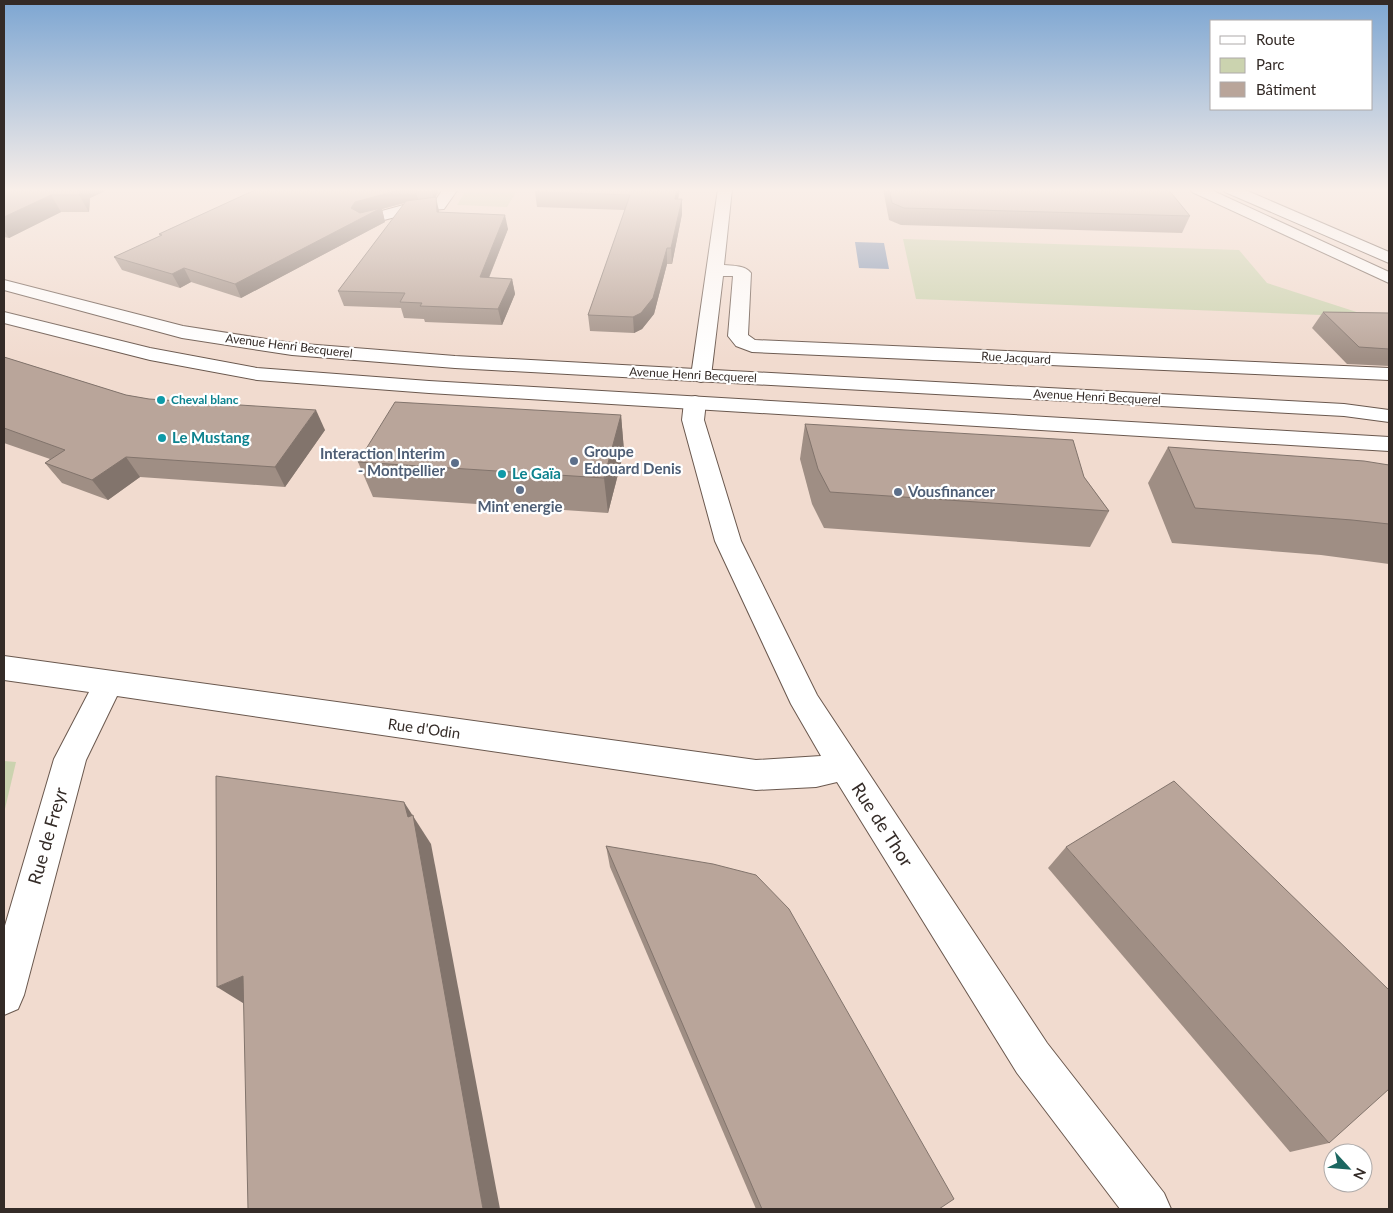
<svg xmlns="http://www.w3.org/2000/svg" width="1393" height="1213" font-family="Lato,sans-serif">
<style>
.green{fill:#cbd3af}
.water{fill:#7d92b2}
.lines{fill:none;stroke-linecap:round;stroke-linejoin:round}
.minor-casing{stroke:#6a584e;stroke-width:2}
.secondary-casing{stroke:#6a584e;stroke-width:2}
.primary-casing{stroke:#6a584e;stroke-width:2}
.minor{fill:#fff;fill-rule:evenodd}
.secondary{fill:#fff;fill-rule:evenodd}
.primary{fill:#fff;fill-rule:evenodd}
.wall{fill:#9f8e84}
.shaded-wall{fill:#82746c}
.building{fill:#b9a59a;stroke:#82746c}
.culture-dot{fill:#0f9aa8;stroke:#fff;stroke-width:2}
.service-dot{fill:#5c6f8a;stroke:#fff;stroke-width:2}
.labels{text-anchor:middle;stroke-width:4.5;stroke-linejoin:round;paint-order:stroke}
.far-street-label{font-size:12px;fill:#342b27;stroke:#fff}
.far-culture-label{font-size:12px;font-weight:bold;fill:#0d838f;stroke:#fff;text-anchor:start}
.culture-label{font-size:15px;font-weight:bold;fill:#0d838f;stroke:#fff;text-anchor:start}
.service-label{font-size:15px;font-weight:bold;fill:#4e5e75;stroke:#fff;text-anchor:start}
.street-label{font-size:15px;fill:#342b27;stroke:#fff}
.near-street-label{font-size:18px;fill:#342b27;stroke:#fff}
</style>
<rect width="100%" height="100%" fill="#f1dbcf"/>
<g class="green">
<polygon points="467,189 518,189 507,207 457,205"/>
<polygon points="903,239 1239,250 1267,283 1372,317 916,299"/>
<polygon points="4,761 16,762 4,813"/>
</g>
<polygon class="water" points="855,242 884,243 889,269 859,268"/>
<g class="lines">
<g class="minor-casing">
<g id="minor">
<polygon points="443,189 458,189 444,209 418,211 365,225 360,223 357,220 360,217 418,201 435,201"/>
<path d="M718,189h14l-8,76c9,1 21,0 27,8l-3,62 7,5 634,28v12l-637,-28 -16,-6 -8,-10 5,-60h-10l-12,100 -3,4 -7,2 -7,-2 -3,-4z"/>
<polygon points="1190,189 1209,189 1389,272 1389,283 1192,192"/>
<polygon points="695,396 702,398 706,402 704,420 741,541 817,695 1047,1043 1164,1193 1171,1209 1120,1209 1017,1073 837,782 816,787 756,790 117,696 86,760 24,995 18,1009 4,1015 4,929 54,759 89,692 4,680 4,656 756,760 821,756 791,704 715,541 682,420 684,402 688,398"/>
</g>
</g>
<g class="secondary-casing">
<polygon id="secondary" points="1223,189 1243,189 1389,252 1389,263 1225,192"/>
</g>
<g class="primary-casing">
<g id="primary">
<polygon points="4,280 183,326 292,343 455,356 1344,404 1389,410 1389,422 1344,416 455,368 292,355 182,338 4,290"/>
<polygon points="4,312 150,348 257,368 429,381 1389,437 1389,451 429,393 257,380 150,360 4,323"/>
</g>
</g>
<use href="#minor" class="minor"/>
<use href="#secondary" class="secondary"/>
<use href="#primary" class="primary"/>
</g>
<g class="wall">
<polygon points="4,189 109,189 90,198 89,212 61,212 9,238 4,237"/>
<polygon points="257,189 438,189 438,193 435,197 439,213 508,229 489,278 512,279 515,294 502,325 425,322 424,319 404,318 401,308 344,306 338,291 405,203 382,209 385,222 241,298 191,282 180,288 122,270 114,257 160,236 159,234"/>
<polygon points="680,189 678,199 682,214 672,264 667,264 654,314 642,329 634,333 590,331 588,315 625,210 537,207 535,192"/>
<polygon points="883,189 1168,189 1190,216 1182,233 901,225 889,220"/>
<polygon points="1323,312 1389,313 1389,366 1347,364 1312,328"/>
<polygon points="4,357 126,395 325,430 285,487 140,477 108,500 62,483 45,463 50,459 4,443"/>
<polygon points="621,415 624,451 608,513 373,497 358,462"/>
<polygon points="805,424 1084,477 1109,511 1090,547 824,528 812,504 800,459"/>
<polygon points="1168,447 1389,465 1389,564 1321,555 1172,543 1148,483"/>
<polygon points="606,846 939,1209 756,1209 610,867"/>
<polygon points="1066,847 1329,1143 1290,1152 1048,868"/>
</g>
<g class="shaded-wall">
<polygon points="80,189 109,189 90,198 89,212 79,195"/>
<polygon points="403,189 415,189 418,199 382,209 385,222 241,298 235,284 360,215 351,208 355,202"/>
<polygon points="432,189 438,189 438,193 434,199"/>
<polygon points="677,189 680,189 675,214 675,199"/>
<polygon points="51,195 61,212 9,238 4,230 4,217"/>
<polygon points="436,197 439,211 440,227 437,212"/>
<polygon points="682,199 682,214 672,264 671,248"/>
<polygon points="505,215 508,229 483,292 480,277"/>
<polygon points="667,248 667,264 654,314 642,329 634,333 633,317"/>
<polygon points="184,268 191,282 180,288 172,274"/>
<polygon points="512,279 515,294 502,325 498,309"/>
<polygon points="316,410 325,430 285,487 275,467"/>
<polygon points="621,415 624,451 608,513 604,478"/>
<polygon points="126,457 140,477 108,500 92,480"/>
<polygon points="404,802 431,844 500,1209 483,1209"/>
<polygon points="243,976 251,1008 217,987"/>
</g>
<g class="building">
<polygon points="4,189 80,189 79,195 51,195 4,217"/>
<polygon points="257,189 403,189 355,202 351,208 360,213 381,208 235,284 184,268 172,274 114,257 162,235 159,234"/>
<polygon points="536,189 677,189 675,199 682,199 671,248 667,248 653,298 641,313 633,317 588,315 630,195 535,192"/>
<polygon points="889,189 1168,189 1190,216 904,208 892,203"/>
<polygon points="436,197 437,212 505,215 480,277 512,279 498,309 420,306 422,303 400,302 405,293 338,291 406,201"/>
<polygon points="1323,312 1389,313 1389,349 1359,347"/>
<polygon points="4,357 126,395 149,399 316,410 275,467 126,457 92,480 45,463 65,450 4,428"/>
<polygon points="395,402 621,415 604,478 358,462"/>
<polygon points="805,424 1073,440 1084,477 1109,511 830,492 818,469"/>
<polygon points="1168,447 1364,461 1389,465 1389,524 1352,520 1195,508"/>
<polygon points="216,776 404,802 408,817 413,815 483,1209 248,1209 243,976 217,987"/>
<polygon points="1174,781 1389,990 1389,1089 1329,1143 1066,847"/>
<polygon points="606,846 713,864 756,875 789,909 954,1199 939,1209 762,1209"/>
</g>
<linearGradient id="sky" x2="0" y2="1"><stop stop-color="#7da6d2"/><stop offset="0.53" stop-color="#f9efe9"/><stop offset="1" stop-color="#f9efe9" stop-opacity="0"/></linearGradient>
<rect width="1393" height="359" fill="url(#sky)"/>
<g class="culture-dot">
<circle cx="161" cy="400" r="5"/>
<circle cx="162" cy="438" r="5"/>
<circle cx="502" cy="474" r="5"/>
</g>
<g class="service-dot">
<circle cx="574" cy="461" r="5"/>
<circle cx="455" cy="463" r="5"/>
<circle cx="520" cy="490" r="5"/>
<circle cx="898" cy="492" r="5"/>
</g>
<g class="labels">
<g class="far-street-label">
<text transform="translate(289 346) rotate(7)" y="4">Avenue Henri Becquerel</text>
<text transform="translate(1016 358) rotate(3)" y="4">Rue Jacquard</text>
<text transform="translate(693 375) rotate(3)" y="4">Avenue Henri Becquerel</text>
<text transform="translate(1097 397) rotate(3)" y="4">Avenue Henri Becquerel</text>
</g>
<g class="far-culture-label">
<text x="171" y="404">Cheval blanc</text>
</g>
<g class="culture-label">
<text x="172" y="443">Le Mustang</text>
<text x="512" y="479">Le Gaïa</text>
</g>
<g class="service-label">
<text x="584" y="457">Groupe<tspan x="584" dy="17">Edouard Denis</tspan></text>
<text x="445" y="459" text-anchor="end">Interaction Interim<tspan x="445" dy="17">- Montpellier</tspan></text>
<text x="908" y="497">Vousfinancer</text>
<text x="520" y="512" text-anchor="middle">Mint energie</text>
</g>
<g class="street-label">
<text transform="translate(424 729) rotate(8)" y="5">Rue d'Odin</text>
</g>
<g class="near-street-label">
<text transform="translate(882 825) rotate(57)" y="6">Rue de Thor</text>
<text transform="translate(48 836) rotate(-74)" y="6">Rue de Freyr</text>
</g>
</g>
<rect width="1393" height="1213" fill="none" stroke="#342b27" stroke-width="10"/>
<rect x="1210" y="20" width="162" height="90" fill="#ffffff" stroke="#aeaaa9"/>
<rect x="1220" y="36" width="25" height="8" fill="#ffffff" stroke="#aeaaa9"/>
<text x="1256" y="45" font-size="15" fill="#342b27">Route</text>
<rect x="1220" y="58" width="25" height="15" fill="#cbd3af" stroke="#aeaaa9"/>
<text x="1256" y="70" font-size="15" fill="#342b27">Parc</text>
<rect x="1220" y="82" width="25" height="15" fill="#b9a59a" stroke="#aeaaa9"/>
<text x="1256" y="95" font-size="15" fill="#342b27">Bâtiment</text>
<g transform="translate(1348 1168) rotate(116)"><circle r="24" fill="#ffffff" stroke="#aeaaa9"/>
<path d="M0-4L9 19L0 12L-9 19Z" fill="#1c6761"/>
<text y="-8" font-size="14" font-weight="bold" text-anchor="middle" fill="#342b27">N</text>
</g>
</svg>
